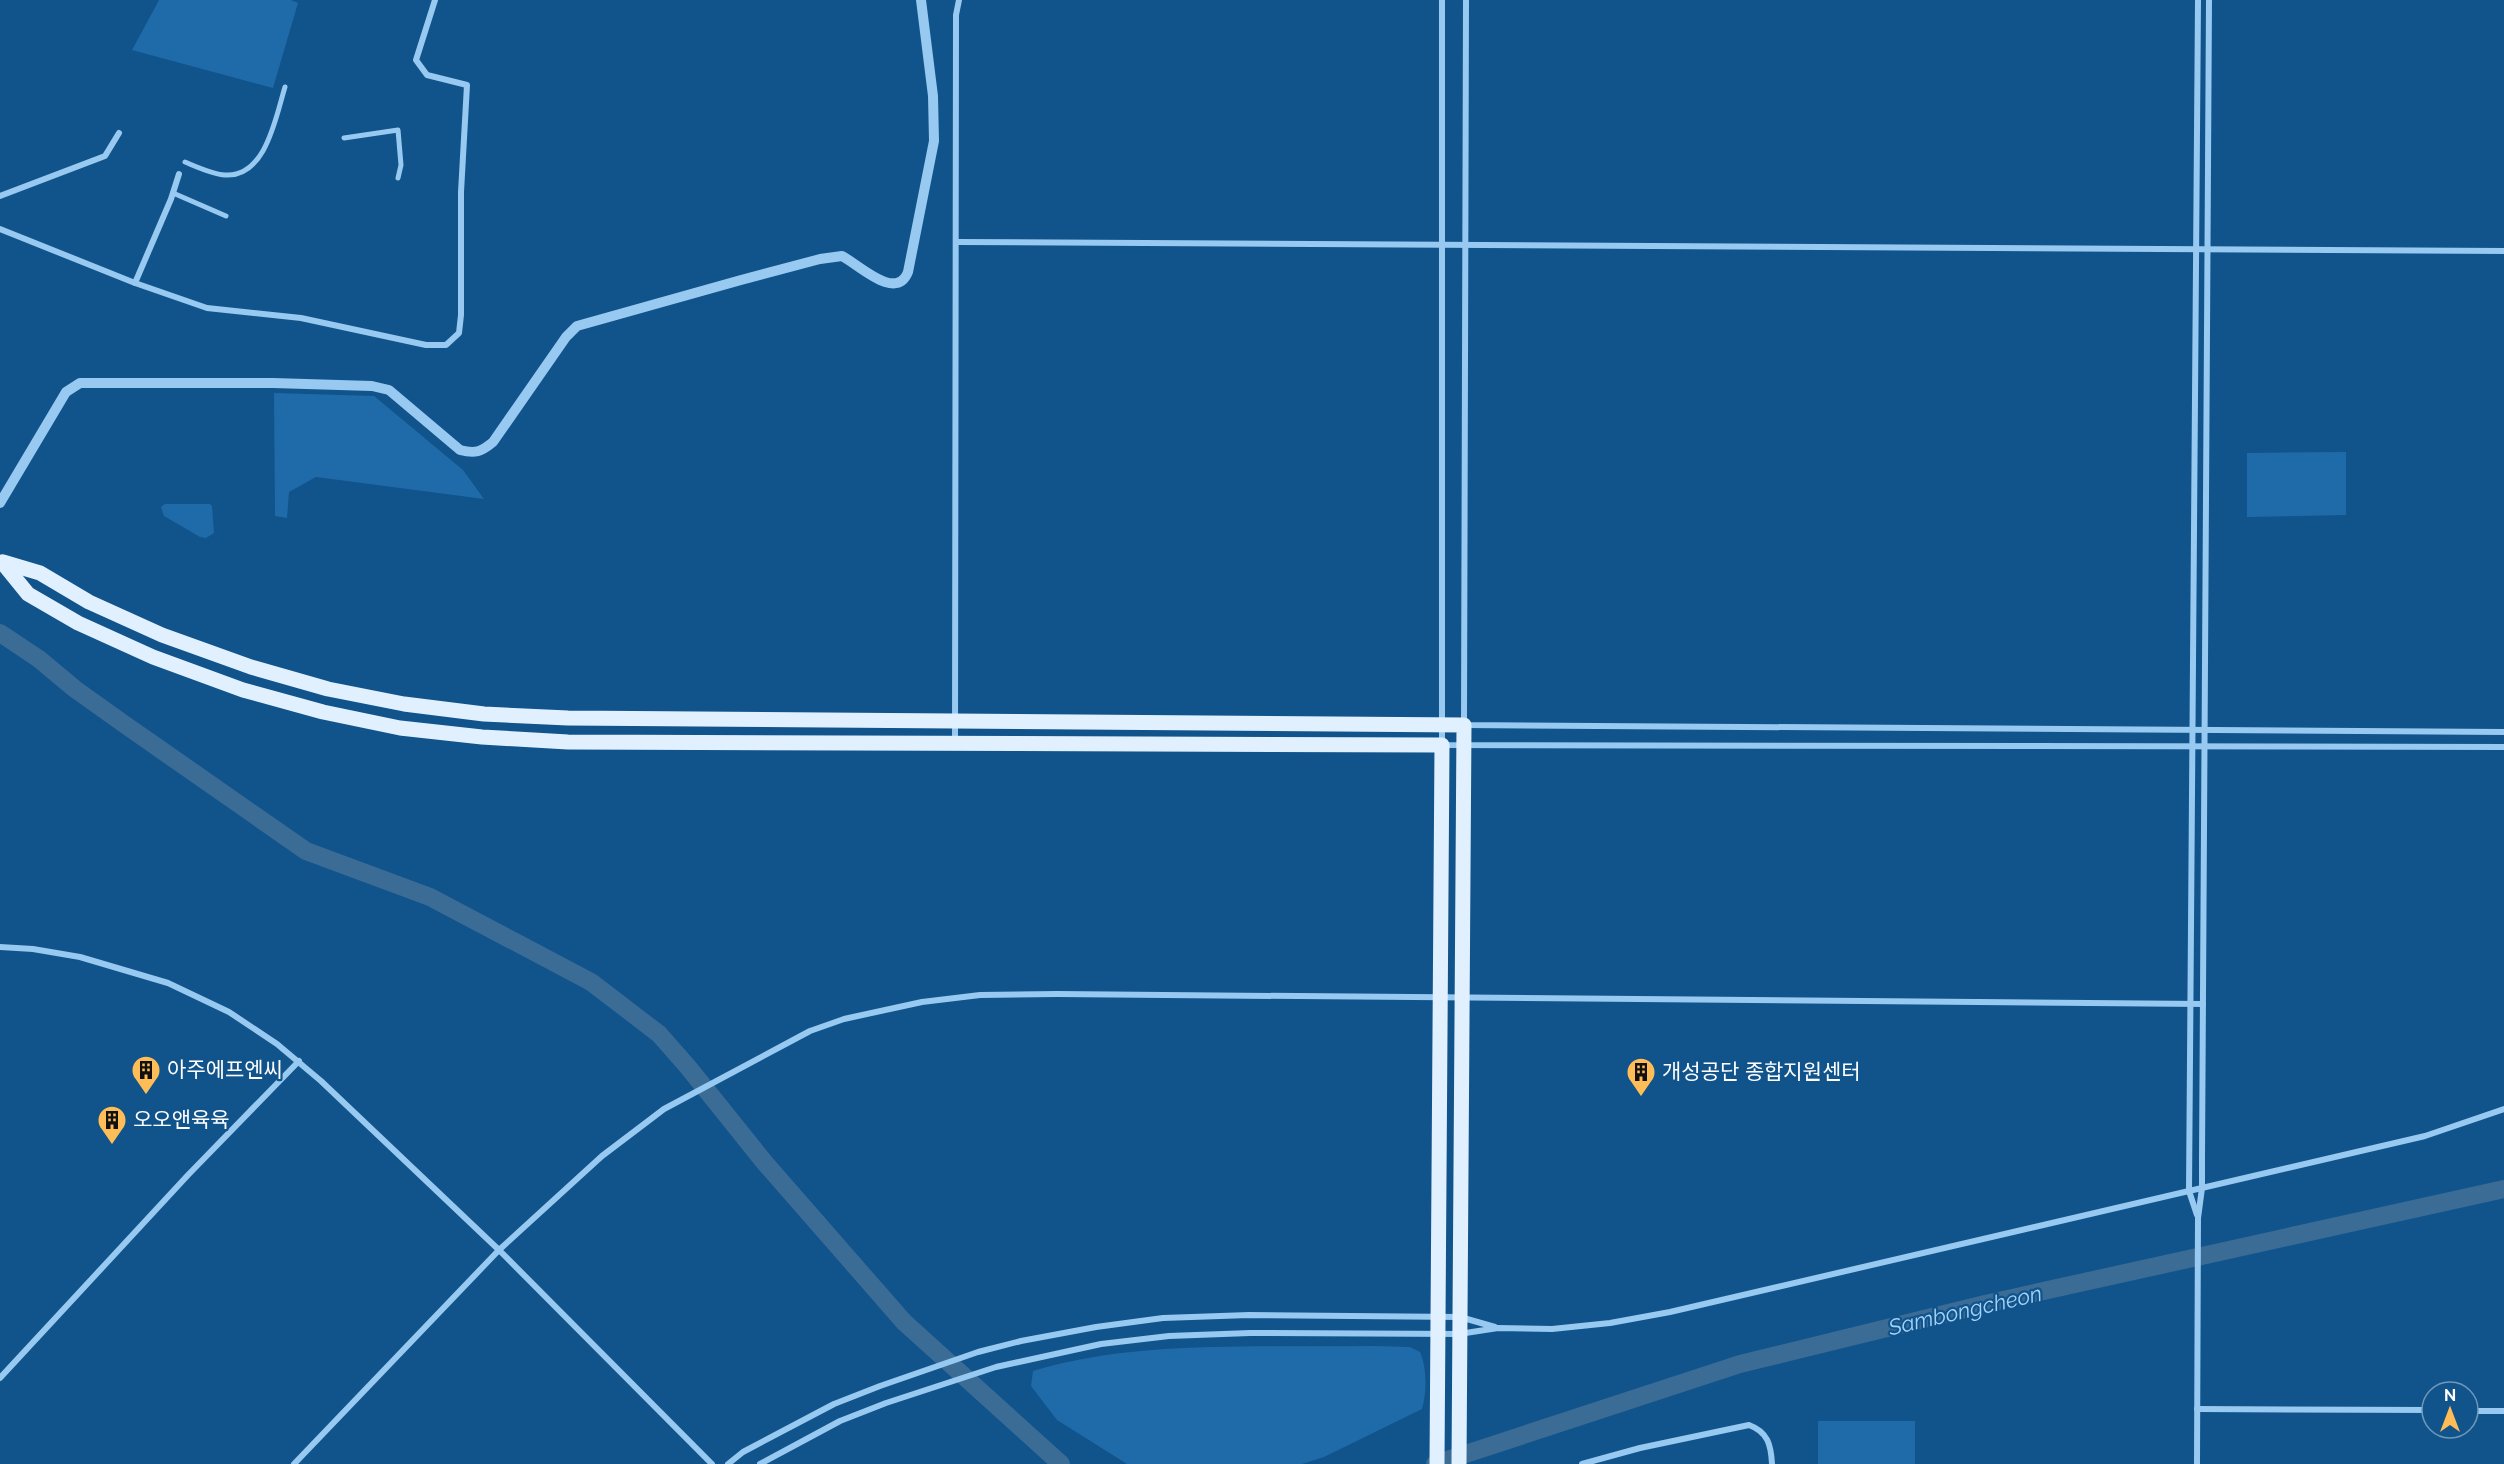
<svg xmlns="http://www.w3.org/2000/svg" width="2504" height="1464" font-family="Raleway,'Noto Sans KR',sans-serif">
<style>
.green{fill:#1f6ba9}
.lines{fill:none;stroke-linecap:round;stroke-linejoin:round}
.river{stroke:#3b6c95;stroke-width:18}
.pedestrian{stroke:#97c9f1;stroke-width:5}
.minor{stroke:#97c9f1;stroke-width:6}
.tertiary{stroke:#97c9f1;stroke-width:10}
.primary{stroke:#e1f0ff;stroke-width:15}
.labels{text-anchor:middle;stroke-width:4.5;stroke-linejoin:round;paint-order:stroke}
.poi-label{font-size:21px;fill:#fff;stroke:#11538b;text-anchor:start}
.water-label{font-size:22px;font-style:italic;fill:#a2d3f9;stroke:#11538b}
</style>
<rect width="100%" height="100%" fill="#11538b"/>
<g class="green">
<polygon points="159,0 291,0 298,3 273,88 132,50"/>
<polygon points="274,393 374,396 463,470 484,499 316,477 289,492 287,518 275,516"/>
<polygon points="2346,452 2346,515 2247,517 2247,453"/>
<polygon points="165,504 210,504 212,506 214,533 206,538 200,537 164,516 161,507"/>
<path d="M1373,1346l37,1 10,5c7,16 7,40 2,57l-98,48 -22,7h-175l-70,-44 -26,-34 2,-15c103,-32 232,-23 340,-25z"/>
<rect x="1818" y="1421" width="97" height="43"/>
</g>
<g class="lines">
<g class="river">
<polyline points="0,633 39,659 75,689 124,724 306,851 430,897 591,982 659,1034 688,1067 765,1163 904,1322 1061,1464"/>
<polyline points="1435,1464 1740,1364 1985,1304 2504,1189"/>
</g>
<g class="pedestrian">
<polyline points="344,138 398,130 401,165 398,178"/>
<path d="M185,162c12,5 27,12 40,13 41,3 51,-59 60,-88"/>
<polyline points="173,193 226,216"/>
</g>
<g class="minor">
<polyline points="1442,0 1442,745 2504,747"/>
<polyline points="1466,0 1464,725 2504,732"/>
<polyline points="0,196 105,156 119,133"/>
<polyline points="0,229 135,283 207,308 301,318 426,345 446,345 459,333 461,315 461,192 467,85 427,75 416,60 435,0"/>
<polyline points="957,242 2504,251"/>
<polyline points="135,283 171,199 179,174"/>
<polyline points="955,743 956,15 959,0"/>
<polyline points="0,947 33,949 80,957 168,983 229,1012 277,1044 321,1081 499,1250 712,1464"/>
<polyline points="2197,1215 2189,1191 2198,0"/>
<polyline points="0,1378 188,1175 299,1061"/>
<polyline points="2197,1409 2432,1410"/>
<polyline points="2468,1411 2504,1411"/>
<polyline points="294,1464 499,1250 602,1156 664,1109 810,1031 844,1019 922,1002 980,995 1057,994 2203,1004"/>
<polyline points="728,1464 743,1452 834,1404 880,1386 978,1352 1021,1341 1096,1327 1163,1318 1249,1315 1460,1317 1495,1327"/>
<polyline points="760,1464 840,1421 886,1403 996,1367 1101,1344 1169,1336 1250,1333 1459,1334 1498,1328 1552,1329 1610,1323 1670,1312 2425,1136 2504,1109"/>
<path d="M1582,1464l58,-16 109,-23c19,7 22,20 23,39"/>
<polyline points="2197,1464 2198,1218 2202,1188 2202,1159 2209,0"/>
</g>
<path class="tertiary" d="M0,503l66,-111 14,-9h193l99,3 17,4 71,60c15,4 21,2 33,-8l73,-105 11,-11 164,-46 79,-21 22,-3c16,8 54,46 66,16l26,-131 -1,-45 -12,-96"/>
<g class="primary">
<polyline points="2,562 28,594 78,623 153,657 243,690 323,712 400,728 482,737 568,742 1442,745 1437,1464"/>
<polyline points="3,562 40,573 89,602 162,635 251,667 328,689 404,704 484,714 568,718 1464,725 1459,1464"/>
</g>
</g>
<defs>
<g id="building-pin" transform="scale(1.5)"><path d="M0 17L-7.5 6A9.5 9.5 0 1 1 7.5 6Z" fill="#ffbd57" stroke="#11538b"/><path d="M-4-6H4V6H1V3H-1V6H-4ZM-2.5-4.3h1.7v1.8h-1.7ZM.8-4.3h1.7v1.8H.8ZM-2.5-1h1.7V.8h-1.7ZM.8-1h1.7V.8H.8Z" fill="#111"/></g>
</defs>
<g fill-rule="evenodd">
<use href="#building-pin" x="146" y="1070"/>
<use href="#building-pin" x="1641" y="1072"/>
<use href="#building-pin" x="112" y="1120"/>
</g>
<g class="labels">
<g class="poi-label">
<text x="167" y="1077">아주에프엔씨</text>
<text x="1662" y="1079">개성공단 종합지원센터</text>
<text x="133" y="1127">오오앤육육</text>
</g>
<g class="water-label">
<text transform="translate(1965 1310) rotate(-13)" y="8">Sambongcheon</text>
</g>
</g>
<g transform="translate(2450 1410)"><circle r="28" fill="#11538b" stroke="#7098b9" stroke-width="1.5"/>
<path d="M0-4.5L10 22L0 15L-10 22Z" fill="#ffbd57"/>
<text y="-9" font-size="16" font-weight="bold" text-anchor="middle" fill="#ffffff">N</text>
</g>
</svg>
